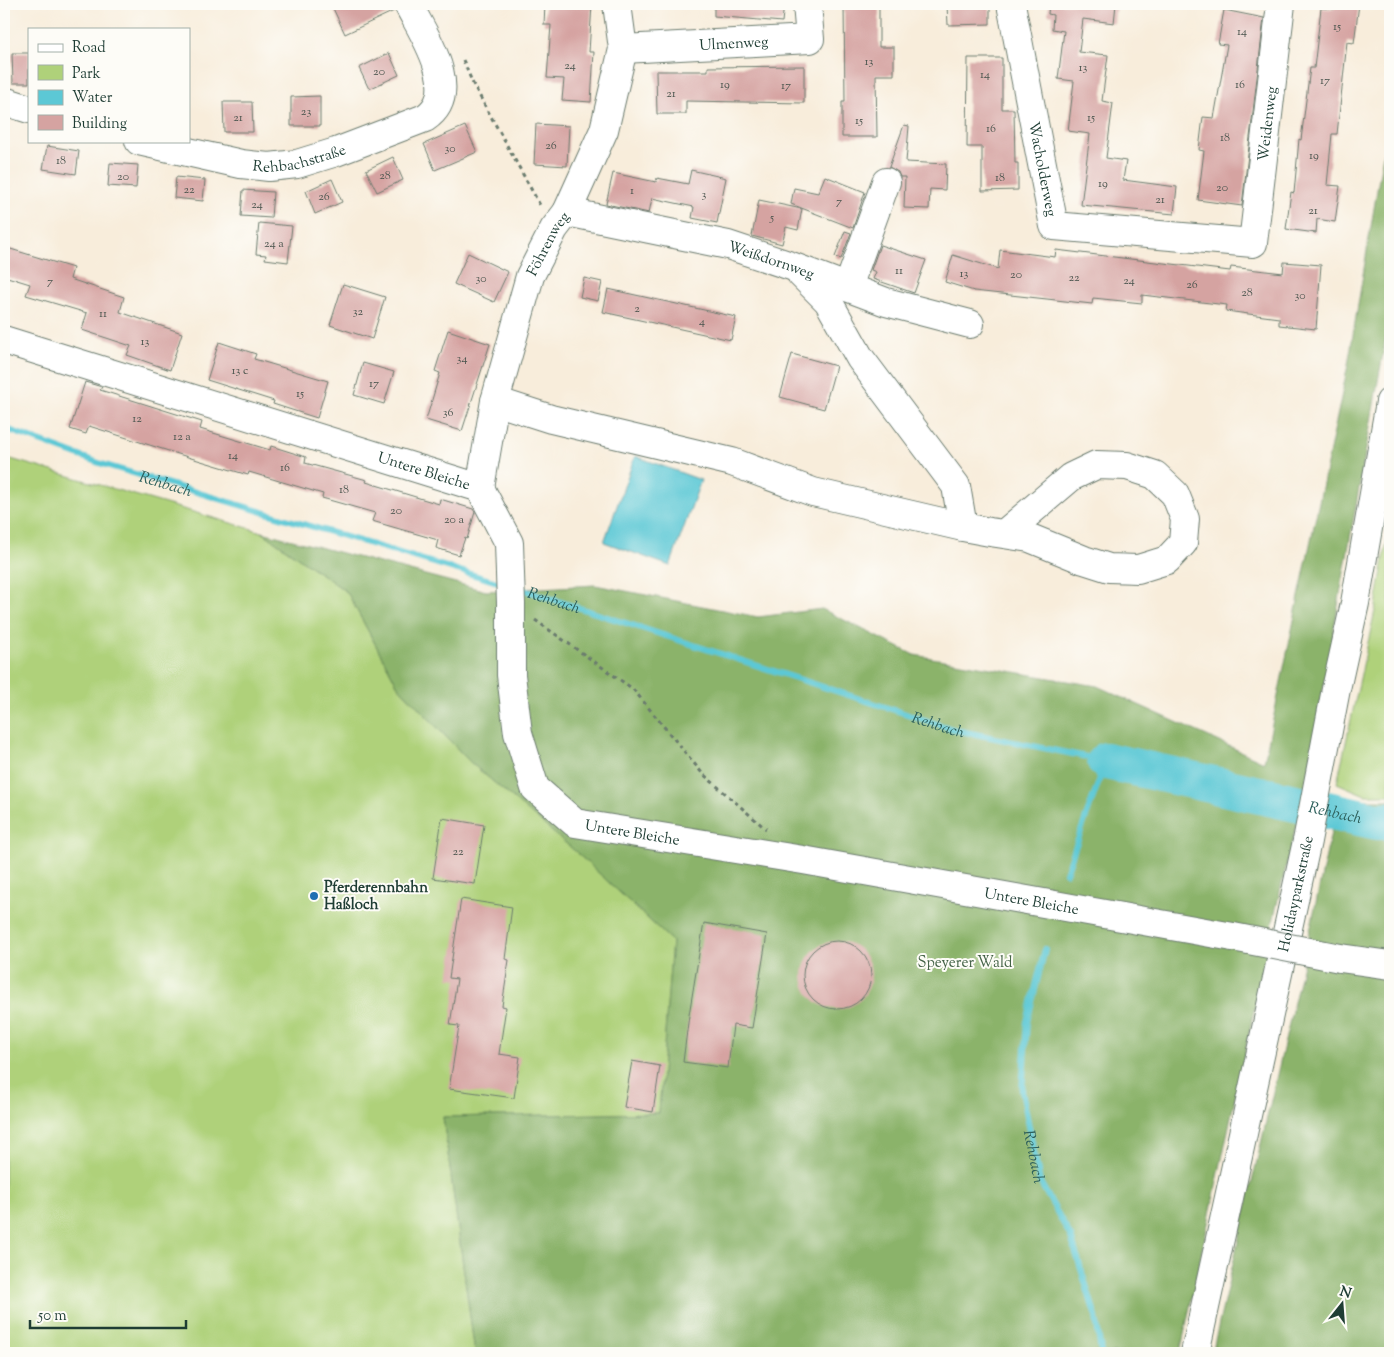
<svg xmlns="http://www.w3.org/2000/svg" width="1394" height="1357" font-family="'Sorts Mill Goudy',serif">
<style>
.green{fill:#afd17a;stroke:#678757}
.forest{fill:#8bb36a;stroke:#55784f}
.water{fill:#5cc8d5;stroke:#3e8284}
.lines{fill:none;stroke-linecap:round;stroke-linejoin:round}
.stream{stroke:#5cc8d5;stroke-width:6}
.river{stroke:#5cc8d5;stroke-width:38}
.building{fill:#d5a3a1}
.minor-casing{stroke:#6b7b6e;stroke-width:30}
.major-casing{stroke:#6b7b6e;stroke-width:30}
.path{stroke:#6b7b6e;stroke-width:3;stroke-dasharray:4 4;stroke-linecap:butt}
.minor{stroke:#fff;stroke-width:28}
.major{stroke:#fff;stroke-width:28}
.minor-bridge-casing{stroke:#6b7b6e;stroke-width:30;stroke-linecap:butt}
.minor-bridge{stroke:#fff;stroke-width:28}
.poi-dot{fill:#1f6fb2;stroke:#fdfcf7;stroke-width:2}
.labels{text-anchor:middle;stroke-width:4;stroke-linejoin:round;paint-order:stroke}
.number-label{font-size:12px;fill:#4c564f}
.street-label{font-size:15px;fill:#1f3d34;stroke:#fdfcf7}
.poi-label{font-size:15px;font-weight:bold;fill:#1f3d34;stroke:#fdfcf7;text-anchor:start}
.park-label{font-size:15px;fill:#436246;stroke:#fdfcf7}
.water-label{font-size:16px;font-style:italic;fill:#2e605c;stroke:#fdfcf7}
</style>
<rect width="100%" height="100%" fill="#fdfcf7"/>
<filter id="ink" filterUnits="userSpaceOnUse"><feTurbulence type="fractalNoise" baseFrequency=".02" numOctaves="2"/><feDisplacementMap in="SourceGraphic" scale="10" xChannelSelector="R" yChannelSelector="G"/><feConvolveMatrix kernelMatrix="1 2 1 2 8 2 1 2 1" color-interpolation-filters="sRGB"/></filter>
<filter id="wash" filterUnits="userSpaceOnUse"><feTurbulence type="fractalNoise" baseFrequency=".0096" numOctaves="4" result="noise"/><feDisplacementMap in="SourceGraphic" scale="20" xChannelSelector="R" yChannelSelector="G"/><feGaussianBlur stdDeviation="1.12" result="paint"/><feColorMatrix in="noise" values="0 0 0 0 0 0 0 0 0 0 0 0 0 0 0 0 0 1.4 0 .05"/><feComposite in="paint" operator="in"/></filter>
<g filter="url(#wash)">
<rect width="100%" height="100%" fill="#f8eddb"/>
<g class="green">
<polygon points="4,457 262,532 347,592 398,686 470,762 575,851 672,941 659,1113 443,1117 475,1353 4,1353"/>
<polygon points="1390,523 1390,795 1365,795 1337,783 1376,606"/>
</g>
<g class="forest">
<polygon points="1390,112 1390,314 1307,780 1276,908 1180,1353 475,1353 443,1117 659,1113 672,941 575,851 470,762 398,686 347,592 262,532 486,591 595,585 758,617 822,609 914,655 1097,686 1264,762 1348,365"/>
<polygon points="1339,795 1366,800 1390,800 1390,1353 1212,1353 1302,968"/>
</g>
<polygon class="water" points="635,456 701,480 670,566 604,542"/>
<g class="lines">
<g class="stream">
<path id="s1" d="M4,428l95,35 405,121"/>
<path id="s2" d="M518,588l438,142 150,31 -40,112"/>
<path id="s3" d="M1045,949l-18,73 -5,69 18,91 31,55 25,80 5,36"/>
</g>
<path class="river" id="s4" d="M1106,761l271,60h13"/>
</g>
<g id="blocks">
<g class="building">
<polygon points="331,4 392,4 394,11 345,34"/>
<polygon points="545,4 592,4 589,52 594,52 591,102 562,100 564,79 547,78 551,25 544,25"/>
<polygon points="714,4 784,4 782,22 714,16"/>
<polygon points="844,4 879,4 879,47 894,47 894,75 876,75 877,137 842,137 842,102 845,102"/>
<polygon points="947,4 990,4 990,24 948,25"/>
<polygon points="1049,4 1116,4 1114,23 1083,19 1079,52 1108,55 1102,101 1113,103 1106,158 1126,161 1123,180 1177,187 1174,214 1081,205 1090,134 1068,131 1074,81 1058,79 1064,31 1052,29 1053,15 1048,14"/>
<polygon points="1335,4 1359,4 1354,43 1347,42 1337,134 1332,134 1327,185 1340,186 1335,222 1317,219 1316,233 1286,229 1291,192 1294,193 1299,139 1301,140 1310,68 1314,68 1321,8 1334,9"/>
<polygon points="1224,10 1264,18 1242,206 1198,200 1204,151 1199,150 1203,117 1214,118 1227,45 1218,44"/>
<polygon points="12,53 29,53 29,83 13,83"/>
<polygon points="389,53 399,75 369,89 359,68"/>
<polygon points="968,58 1002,58 1002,109 1014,109 1015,163 1018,163 1018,190 982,191 982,147 967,147"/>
<polygon points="804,66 804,103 686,101 686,114 657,114 656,71 708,71 708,67"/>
<polygon points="320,96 320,126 291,126 291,97"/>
<polygon points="223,102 252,102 253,132 224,132"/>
<polygon points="536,124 569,126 567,166 534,164"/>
<polygon points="904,125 909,126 906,162 946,164 945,190 930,189 929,209 904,208 905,177 900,177 898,172 889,167"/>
<polygon points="465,126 477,152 435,170 424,144"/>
<polygon points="47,146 79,151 76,174 43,169"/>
<polygon points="393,157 403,180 377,192 366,170"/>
<polygon points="110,163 138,165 136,188 108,186"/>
<polygon points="691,170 726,178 717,223 692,218 694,207 652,198 649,213 606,204 613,173 656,182 657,178 688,184"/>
<polygon points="825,176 865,192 853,228 791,204 794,188 818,193"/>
<polygon points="176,177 205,180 203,201 174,198"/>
<polygon points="332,179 342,202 315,214 306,191"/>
<polygon points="243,190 273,192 271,218 241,216"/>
<polygon points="759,200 802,209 798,230 786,227 782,244 752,236"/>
<polygon points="259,223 292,226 288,262 265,259 266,255 256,254"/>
<polygon points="845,231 851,233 841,259 835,257"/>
<polygon points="880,245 926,260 914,293 873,279 876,272 871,270"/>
<polygon points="4,247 73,268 70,279 124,297 120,312 182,333 170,370 127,355 131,346 82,330 87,313 26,295 30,284 4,276"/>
<polygon points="1000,250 1055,257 1056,250 1230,271 1231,267 1283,273 1284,262 1321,265 1316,329 1279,325 1279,318 1226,311 1227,305 1142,295 1142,303 1093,298 1092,304 974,291 945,282 953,255 998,269"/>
<polygon points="468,253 508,272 494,302 454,284"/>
<polygon points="584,278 602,282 598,301 580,297"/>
<polygon points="343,284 385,297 372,339 330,325"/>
<polygon points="608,289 736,317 731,340 603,312"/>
<polygon points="448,330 490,344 462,431 426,420 440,373 435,371"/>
<polygon points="219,342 256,354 254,359 328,381 317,418 273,404 274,401 207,380"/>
<polygon points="792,354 836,366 824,409 780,397"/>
<polygon points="363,363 394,372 384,404 354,395"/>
<polygon points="85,382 102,387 100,390 202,422 200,429 270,450 271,446 306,457 305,463 367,480 366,482 439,504 440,499 473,509 475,512 467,539 465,538 459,555 436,548 438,540 372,521 375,513 322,498 323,494 249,472 248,475 191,458 89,426 86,434 70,429"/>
<polygon points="442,818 484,825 475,884 433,878"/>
<polygon points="461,899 512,907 505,959 509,960 502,1006 506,1007 499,1054 520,1057 514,1098 449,1089 459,1026 450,1025 457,979 449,978"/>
<polygon points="704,923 767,934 752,1028 733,1025 728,1068 683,1062 689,1015"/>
<circle cx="837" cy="975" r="34"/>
<polygon points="632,1061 660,1066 653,1112 624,1107"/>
</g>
</g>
</g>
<g filter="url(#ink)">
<use href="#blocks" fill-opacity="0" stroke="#6b7b6e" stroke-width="1"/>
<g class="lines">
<g class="minor-casing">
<g id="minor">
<path id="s5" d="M1011,4l43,222 199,17 28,-239"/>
<path id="s6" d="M623,49l187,-10 -3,-35"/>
<polyline points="4,101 29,109"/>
<path id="s7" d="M139,141l102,23 28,3 28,-3 39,-12 89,-34c39,-26 -2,-84 -17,-114"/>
<path id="s8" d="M567,212l161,33 66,22 92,35 84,22"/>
<polyline points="801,274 828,301 860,358 956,486 963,527"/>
<polyline points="848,287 886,182"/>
<path id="s9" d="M4,340l476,148 29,55 2,61v71l7,58 17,55 40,35 228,37 430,77"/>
<polyline points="495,401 551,419 732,462 813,492 963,527 990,532 1030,538 1084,560 1109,568 1138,569 1167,560 1183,543 1185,519 1175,494 1155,475 1127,466 1096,465 1071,477 1004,534"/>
<path id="s10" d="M480,488l15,-87 35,-125 24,-47 13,-17 37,-82 19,-81 -6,-45"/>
<polyline points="1340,958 1390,965"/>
</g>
</g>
<g class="major-casing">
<g id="major">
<path id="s11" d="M1195,1353l112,-512 29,-152 19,-86 35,-201"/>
</g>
</g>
<g class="path">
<polyline points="463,60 473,84 541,207"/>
<polyline points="535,620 633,689 702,773 766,829"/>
</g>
<use href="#minor" class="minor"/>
<use href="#major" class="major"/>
<g class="minor-bridge-casing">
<polyline id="minor-bridge" points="1233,937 1340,958"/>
</g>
<use href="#minor-bridge" class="minor-bridge"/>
</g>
</g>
<circle class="poi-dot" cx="314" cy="896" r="5"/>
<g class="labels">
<g class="number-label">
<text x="1337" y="30">15</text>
<text x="1242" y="35">14</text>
<text x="869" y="65">13</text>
<text x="570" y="69">24</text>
<text x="1083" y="71">13</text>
<text x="379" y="75">20</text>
<text x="985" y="78">14</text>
<text x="1325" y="84">17</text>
<text x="725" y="88">19</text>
<text x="1240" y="88">16</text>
<text x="786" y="89">17</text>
<text x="671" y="97">21</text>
<text x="306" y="115">23</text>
<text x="238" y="121">21</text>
<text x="1091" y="121">15</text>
<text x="859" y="124">15</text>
<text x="991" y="132">16</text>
<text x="1225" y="141">18</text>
<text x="551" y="149">26</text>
<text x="450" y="152">30</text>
<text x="1314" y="159">19</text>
<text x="61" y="164">18</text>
<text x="385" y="179">28</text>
<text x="123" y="180">20</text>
<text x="1000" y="181">18</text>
<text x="1103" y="187">19</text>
<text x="1222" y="191">20</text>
<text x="189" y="193">22</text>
<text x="632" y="194">1</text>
<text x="704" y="198">3</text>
<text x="324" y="200">26</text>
<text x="1160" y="203">21</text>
<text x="839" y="205">7</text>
<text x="257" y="208">24</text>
<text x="1313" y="214">21</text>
<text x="772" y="221">5</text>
<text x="274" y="247">24 a</text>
<text x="899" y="274">11</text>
<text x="964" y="277">13</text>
<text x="1016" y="278">20</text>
<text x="1074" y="281">22</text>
<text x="481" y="282">30</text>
<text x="1129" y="284">24</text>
<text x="50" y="285">7</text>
<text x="1192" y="288">26</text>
<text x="1247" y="296">28</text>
<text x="1300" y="299">30</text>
<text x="637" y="312">2</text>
<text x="358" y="315">32</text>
<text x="103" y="317">11</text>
<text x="702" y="325">4</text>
<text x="145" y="345">13</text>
<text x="462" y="362">34</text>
<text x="240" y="374">13 c</text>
<text x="374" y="387">17</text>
<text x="300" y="397">15</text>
<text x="448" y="416">36</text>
<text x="137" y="422">12</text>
<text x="182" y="440">12 a</text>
<text x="233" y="459">14</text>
<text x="285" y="471">16</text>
<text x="344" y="493">18</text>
<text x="396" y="514">20</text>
<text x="454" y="523">20 a</text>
<text x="458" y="855">22</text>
</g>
<g class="street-label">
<text dy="5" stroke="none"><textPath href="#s6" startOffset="111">Ulmenweg</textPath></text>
<text dy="5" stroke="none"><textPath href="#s5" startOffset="546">Weidenweg</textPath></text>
<text dy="5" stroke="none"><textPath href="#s7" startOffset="164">Rehbachstraße</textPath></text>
<text dy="5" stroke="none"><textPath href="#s5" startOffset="168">Wacholderweg</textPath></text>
<text dy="5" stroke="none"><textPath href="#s10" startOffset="255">Föhrenweg</textPath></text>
<text dy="5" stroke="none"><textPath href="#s8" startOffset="210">Weißdornweg</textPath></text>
<text dy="5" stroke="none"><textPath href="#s9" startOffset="440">Untere Bleiche</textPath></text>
<text dy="5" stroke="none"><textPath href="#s9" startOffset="920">Untere Bleiche</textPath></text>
<text dy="5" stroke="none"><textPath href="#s11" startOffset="470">Holidayparkstraße</textPath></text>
<text dy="5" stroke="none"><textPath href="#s9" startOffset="1325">Untere Bleiche</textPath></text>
</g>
<g class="poi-label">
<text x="324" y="892">Pferderennbahn<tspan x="324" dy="17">Haßloch</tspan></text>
</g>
<g class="park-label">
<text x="965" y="967">Speyerer Wald</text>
</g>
<g class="water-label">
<text dy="6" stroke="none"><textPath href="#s1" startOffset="171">Rehbach</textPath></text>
<text dy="6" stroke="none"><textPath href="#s2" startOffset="38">Rehbach</textPath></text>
<text dy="6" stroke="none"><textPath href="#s2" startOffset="442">Rehbach</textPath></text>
<text dy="6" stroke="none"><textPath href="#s4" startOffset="235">Rehbach</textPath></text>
<text dy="6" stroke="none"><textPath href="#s3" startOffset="211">Rehbach</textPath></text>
</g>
</g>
<rect width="1394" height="1357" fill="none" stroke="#fdfcf7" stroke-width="20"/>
<rect x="28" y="28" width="162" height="115" fill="#fdfcf7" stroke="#a4b0a9"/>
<rect x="38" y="44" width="25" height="8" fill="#ffffff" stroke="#a4b0a9"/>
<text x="72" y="52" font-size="15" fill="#1f3d34">Road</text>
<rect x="38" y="65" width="25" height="15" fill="#afd17a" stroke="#a4b0a9"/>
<text x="72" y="78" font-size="15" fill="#1f3d34">Park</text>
<rect x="38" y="90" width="25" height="15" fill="#5cc8d5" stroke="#a4b0a9"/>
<text x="72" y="102" font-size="15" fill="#1f3d34">Water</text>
<rect x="38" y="115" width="25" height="15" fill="#d5a3a1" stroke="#a4b0a9"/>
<text x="72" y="128" font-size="15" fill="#1f3d34">Building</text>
<g transform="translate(1342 1304) rotate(17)" stroke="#fdfcf7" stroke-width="4" paint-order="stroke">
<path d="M0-4L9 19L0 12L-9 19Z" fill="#1f3d34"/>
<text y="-8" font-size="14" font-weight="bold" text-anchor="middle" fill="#1f3d34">N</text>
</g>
<path d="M30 1320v8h156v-8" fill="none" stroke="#1f3d34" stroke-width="2.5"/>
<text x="38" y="1320" font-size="15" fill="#1f3d34" stroke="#fdfcf7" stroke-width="4" paint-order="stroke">50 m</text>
</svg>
